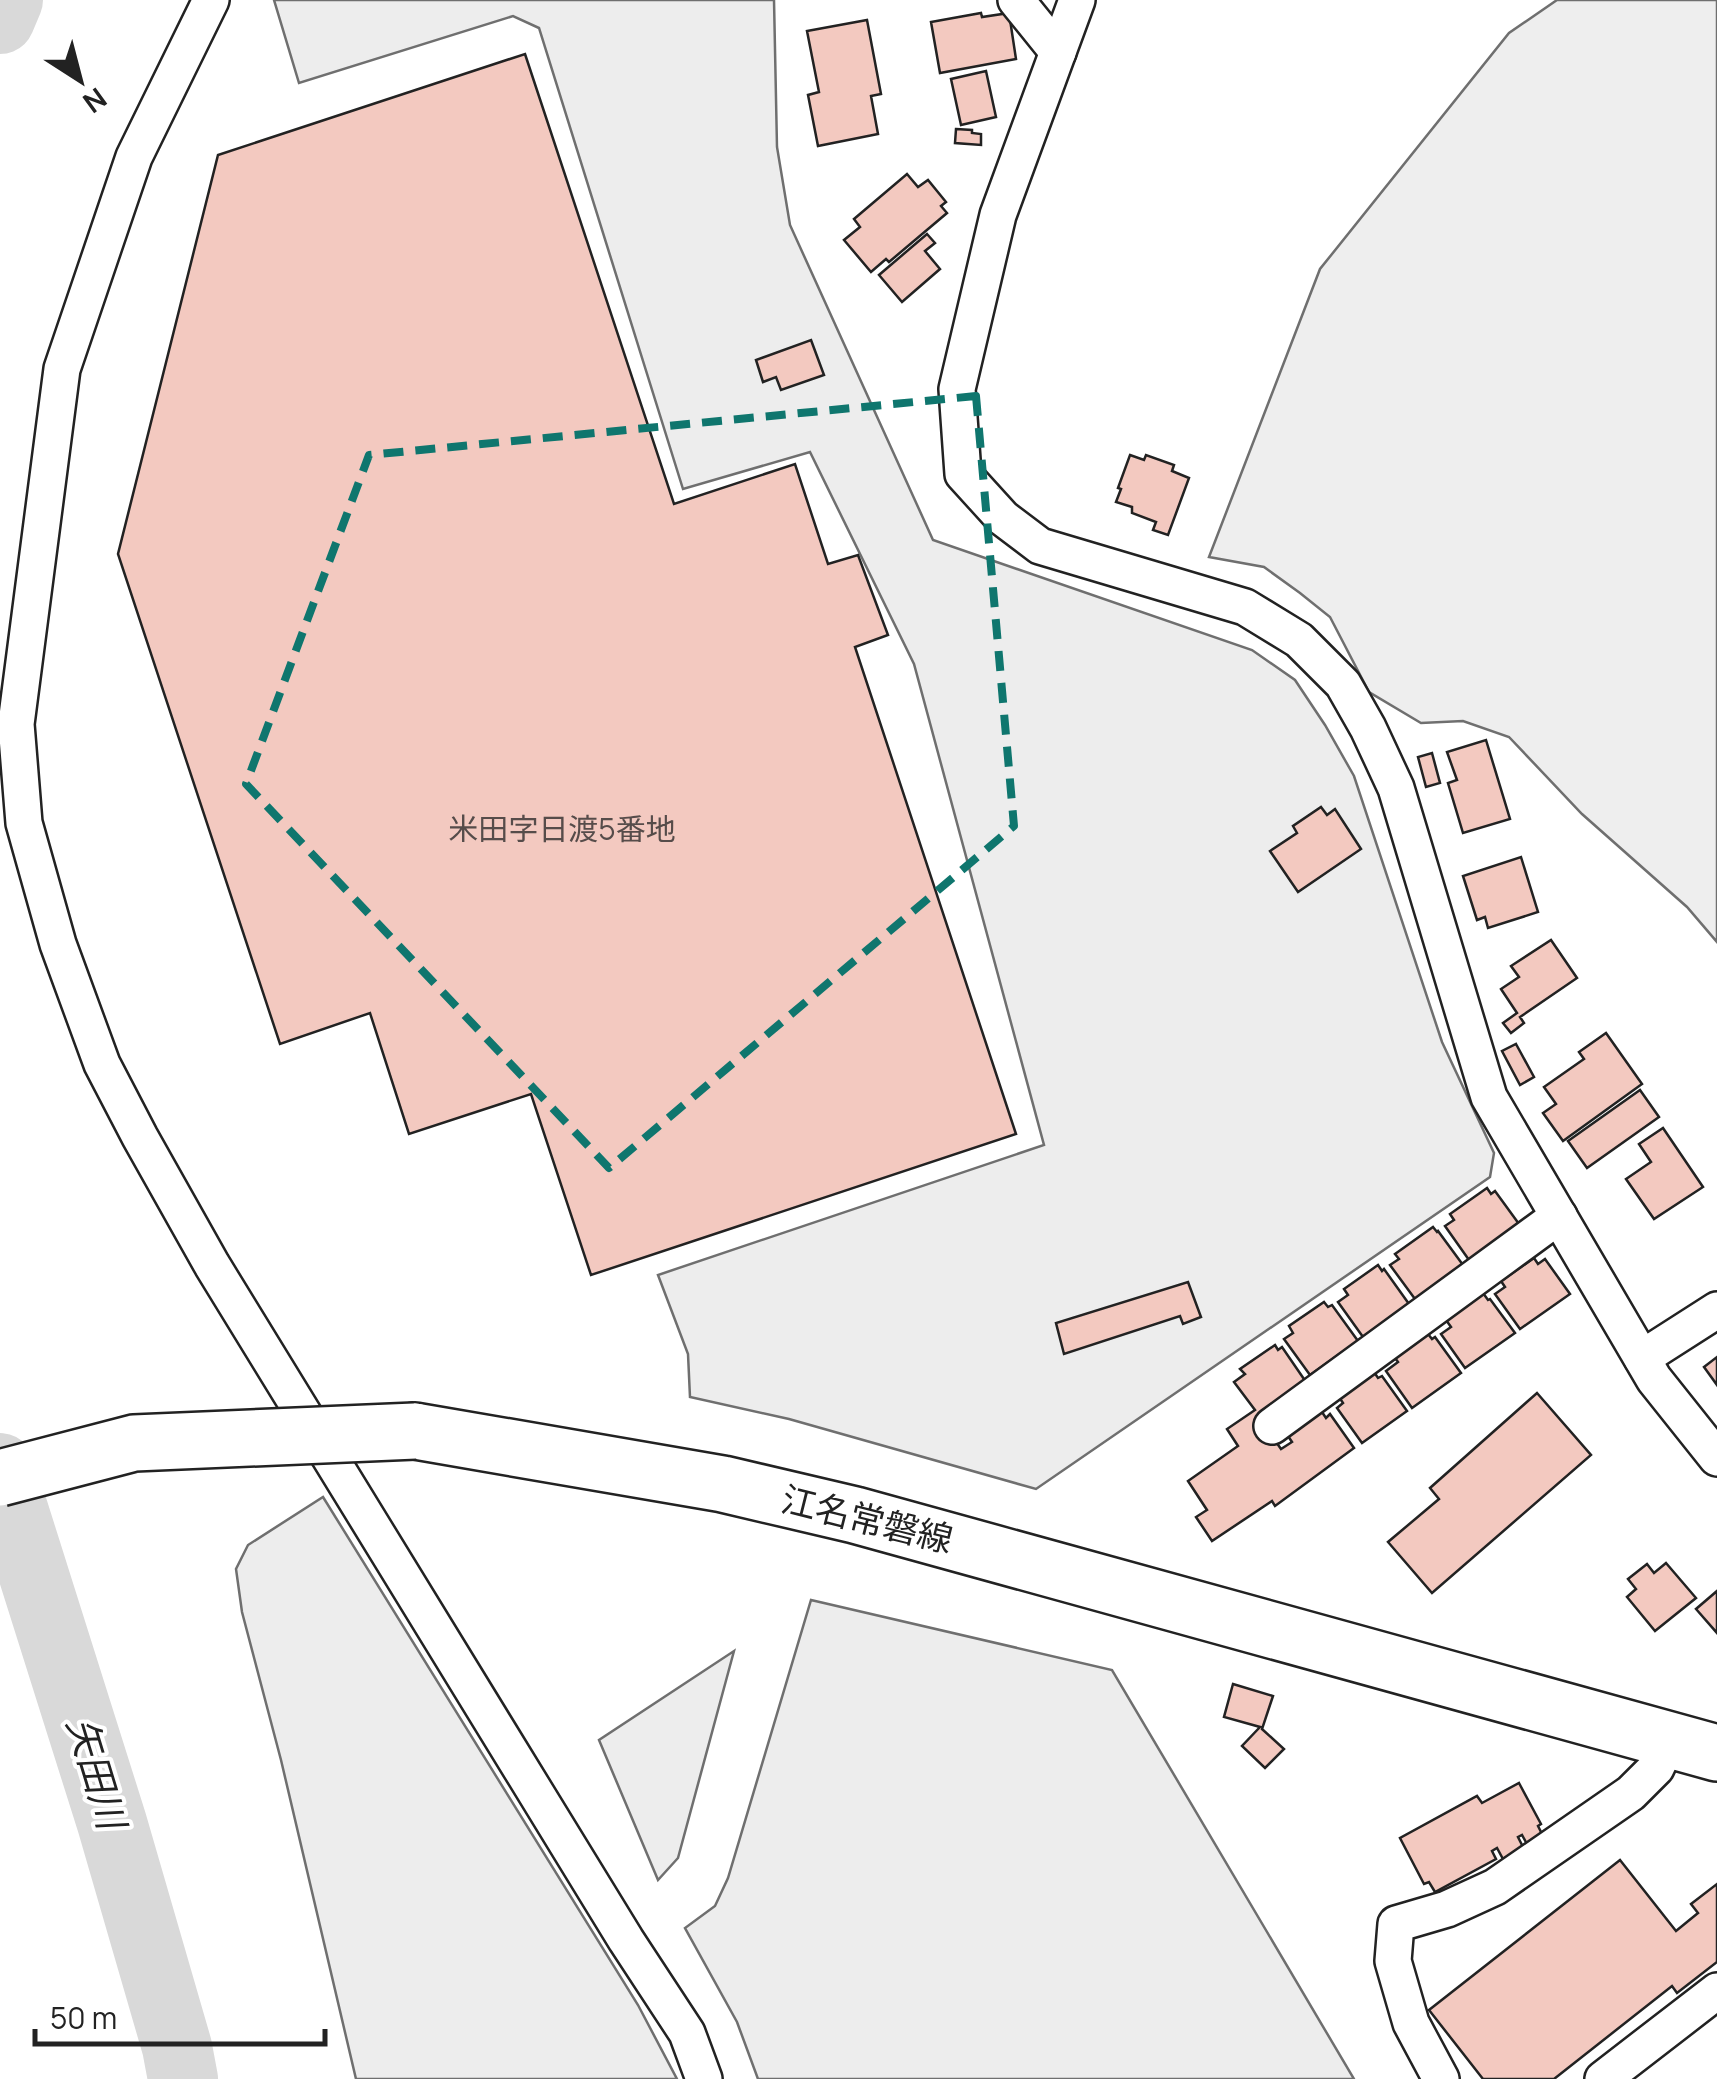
<svg xmlns="http://www.w3.org/2000/svg" width="1717" height="2079" font-family="Manrope,'Noto Sans JP',sans-serif">
<style>
.green{fill:#eee;stroke:#6f6f6f;stroke-width:2.5}
.parking{fill:#ededed;stroke:#6f6f6f;stroke-width:2.5}
.lines{fill:none;stroke-linecap:round;stroke-linejoin:round}
.river{stroke:#d9d9d9;stroke-width:70}
.building{fill:#f3c9c0;stroke:#222;stroke-width:2.5}
.street-casing{stroke:#222;stroke-width:40}
.primary-casing{stroke:#222;stroke-width:60}
.street{stroke:#fff;stroke-width:35}
.primary{stroke:#fff;stroke-width:55}
.primary-bridge-casing{stroke:#222;stroke-width:60;stroke-linecap:butt}
.primary-bridge{stroke:#fff;stroke-width:55}
.marked{fill:none;stroke:#0f766e;stroke-width:8;stroke-dasharray:20 12;stroke-linejoin:round}
.labels{text-anchor:middle;stroke-width:8;stroke-linejoin:round;paint-order:stroke}
.number-label{font-size:30px;fill:#564c4a}
.street-label{font-size:35px;fill:#222;stroke:#fff}
.water-label{font-size:38px;font-style:italic;fill:#222;stroke:#fff}
</style>
<rect width="100%" height="100%" fill="#fff"/>
<polygon class="green" points="1557,0 1717,0 1717,942 1687,907 1582,814 1509,737 1463,721 1421,723 1369,692 1330,617 1300,593 1264,567 1209,557 1320,269 1509,33"/>
<g class="parking">
<polygon points="274,0 774,0 777,147 790,225 933,540 1252,650 1295,680 1325,725 1354,776 1442,1042 1494,1153 1490,1177 1036,1489 789,1419 690,1397 688,1354 658,1275 1044,1145 914,664 810,452 683,489 539,28 513,16 299,83"/>
<polygon points="323,1497 638,2005 677,2079 356,2079 281,1760 242,1612 236,1569 248,1545"/>
<polygon points="811,1600 1112,1670 1354,2079 758,2079 737,2022 685,1928 715,1906 728,1878"/>
<polygon points="734,1651 678,1858 658,1880 599,1740"/>
</g>
<g class="lines">
<g class="river">
<polyline points="0,19 8,0"/>
<polyline points="0,1468 112,1823 177,2047 183,2079"/>
</g>
</g>
<g class="building">
<polygon points="981,13 982,17 1009,13 1016,59 940,73 931,22"/>
<polygon points="867,20 881,94 871,96 878,134 818,146 808,95 819,92 807,31"/>
<polygon points="525,54 674,504 795,464 828,564 858,555 888,635 855,647 1016,1134 591,1275 531,1094 409,1134 370,1013 280,1044 118,554 218,155"/>
<polygon points="986,71 996,117 961,125 951,79"/>
<polygon points="956,129 972,130 972,133 981,134 981,145 955,143"/>
<polygon points="907,174 918,187 928,180 946,202 941,206 947,213 889,262 886,259 871,272 844,240 860,227 854,219"/>
<polygon points="927,234 935,243 925,251 940,269 902,302 879,275"/>
<polygon points="811,340 824,375 781,390 776,377 763,382 756,360"/>
<polygon points="1130,455 1144,460 1146,455 1174,465 1172,471 1189,478 1168,535 1153,530 1156,522 1132,513 1132,507 1116,502 1121,489 1118,488"/>
<polygon points="1486,740 1510,819 1463,833 1448,783 1457,780 1447,752"/>
<polygon points="1432,753 1440,783 1426,787 1418,757"/>
<polygon points="1321,807 1327,815 1335,809 1361,849 1298,892 1270,851 1297,833 1293,826"/>
<polygon points="1521,857 1538,912 1488,928 1485,917 1477,920 1463,876"/>
<polygon points="1551,940 1577,978 1520,1017 1524,1023 1511,1033 1503,1023 1517,1013 1501,989 1519,977 1511,966"/>
<polygon points="1606,1033 1642,1084 1563,1141 1543,1113 1556,1104 1544,1087 1584,1059 1579,1052"/>
<polygon points="1516,1044 1534,1077 1520,1085 1502,1051"/>
<polygon points="1640,1090 1659,1117 1587,1168 1568,1141"/>
<polygon points="1663,1128 1703,1187 1654,1219 1626,1179 1651,1162 1639,1144"/>
<polygon points="1487,1188 1491,1194 1495,1191 1519,1224 1469,1260 1445,1226 1454,1220 1450,1214"/>
<polygon points="1433,1227 1437,1232 1438,1231 1463,1265 1415,1299 1390,1265 1399,1259 1395,1254"/>
<polygon points="1534,1258 1538,1264 1545,1259 1570,1294 1520,1329 1495,1294 1505,1287 1501,1281"/>
<polygon points="1378,1265 1382,1271 1384,1269 1409,1304 1363,1337 1338,1302 1348,1295 1344,1289"/>
<polygon points="1188,1282 1201,1317 1183,1324 1180,1316 1064,1354 1056,1323"/>
<polygon points="1483,1293 1488,1300 1490,1299 1515,1333 1465,1368 1441,1334 1451,1327 1446,1320"/>
<polygon points="1324,1302 1328,1307 1332,1305 1358,1341 1310,1375 1284,1339 1293,1333 1289,1326"/>
<polygon points="1428,1334 1432,1339 1435,1337 1461,1373 1412,1408 1386,1371 1398,1362 1395,1358"/>
<polygon points="1275,1345 1278,1350 1282,1347 1306,1382 1258,1416 1281,1449 1292,1442 1288,1436 1322,1412 1326,1418 1330,1414 1354,1448 1275,1506 1272,1501 1212,1541 1196,1517 1207,1510 1188,1481 1238,1446 1227,1429 1255,1410 1234,1382 1245,1374 1240,1369"/>
<polygon points="1717,1357 1717,1385 1704,1367"/>
<polygon points="1374,1372 1378,1378 1382,1376 1407,1411 1362,1443 1337,1408 1343,1403 1339,1397"/>
<polygon points="1537,1393 1591,1455 1432,1593 1388,1542 1439,1499 1430,1488"/>
<polygon points="1666,1563 1696,1598 1655,1631 1627,1597 1636,1589 1628,1579 1647,1564 1654,1573"/>
<polygon points="1717,1591 1717,1633 1696,1609"/>
<polygon points="1233,1684 1273,1696 1262,1729 1284,1749 1265,1768 1242,1746 1260,1727 1224,1717"/>
<polygon points="1519,1783 1541,1824 1538,1826 1543,1836 1527,1844 1522,1835 1518,1837 1523,1847 1503,1859 1497,1848 1492,1851 1496,1859 1435,1892 1429,1882 1424,1884 1400,1838 1477,1796 1482,1803"/>
<polygon points="1620,1860 1676,1931 1698,1913 1691,1904 1717,1884 1717,1962 1677,1993 1672,1986 1554,2079 1483,2079 1429,2010"/>
</g>
<g class="lines">
<g class="street-casing">
<g id="street">
<polyline points="211,0 134,157 62,369 16,724 24,823 58,944 102,1064 140,1137 212,1265 626,1940 687,2033 704,2079"/>
<polyline points="1016,0 1058,52"/>
<polyline points="1077,0 998,215 957,389 963,474 1003,518 1040,546 1245,607 1299,640 1343,684 1368,728 1396,788 1489,1097 1654,1379 1717,1458"/>
<polyline points="1642,1358 1717,1310"/>
<polyline points="1272,1426 1559,1216"/>
<polyline points="1441,2079 1411,2023 1393,1961 1396,1924 1447,1909 1495,1887 1631,1793 1656,1768 1670,1739"/>
<polyline points="1603,2079 1717,1991"/>
</g>
</g>
<g class="primary-casing">
<polyline id="primary" points="415,1431 723,1484 855,1515 1717,1753"/>
</g>
<use href="#street" class="street"/>
<use href="#primary" class="primary"/>
<g class="primary-bridge-casing">
<polyline id="primary-bridge" points="0,1478 134,1443 415,1431"/>
</g>
<use href="#primary-bridge" class="primary-bridge"/>
</g>
<path class="marked" d="M976,396l38,430 -405,342 -363,-384 123,-329z"/>
<g class="labels">
<g class="number-label">
<text x="562" y="840">米田字日渡5番地</text>
</g>
<g class="street-label">
<text transform="translate(867 1520) rotate(14)" y="12">江名常磐線</text>
</g>
<g class="water-label">
<text transform="translate(96 1773) rotate(73)" y="13">矢田川</text>
</g>
</g>
<g transform="translate(80 80) rotate(144)" stroke="#ffffff" stroke-width="8" paint-order="stroke">
<path d="M0-8L18 38L0 25L-18 38Z" fill="#222222"/>
<text y="-15" font-size="28" font-weight="bold" text-anchor="middle" fill="#222222">N</text>
</g>
<path d="M35 2029v15h290v-15" fill="none" stroke="#222222" stroke-width="5"/>
<text x="50" y="2029" font-size="30" fill="#222222" stroke="#ffffff" stroke-width="8" paint-order="stroke">50 m</text>
</svg>
